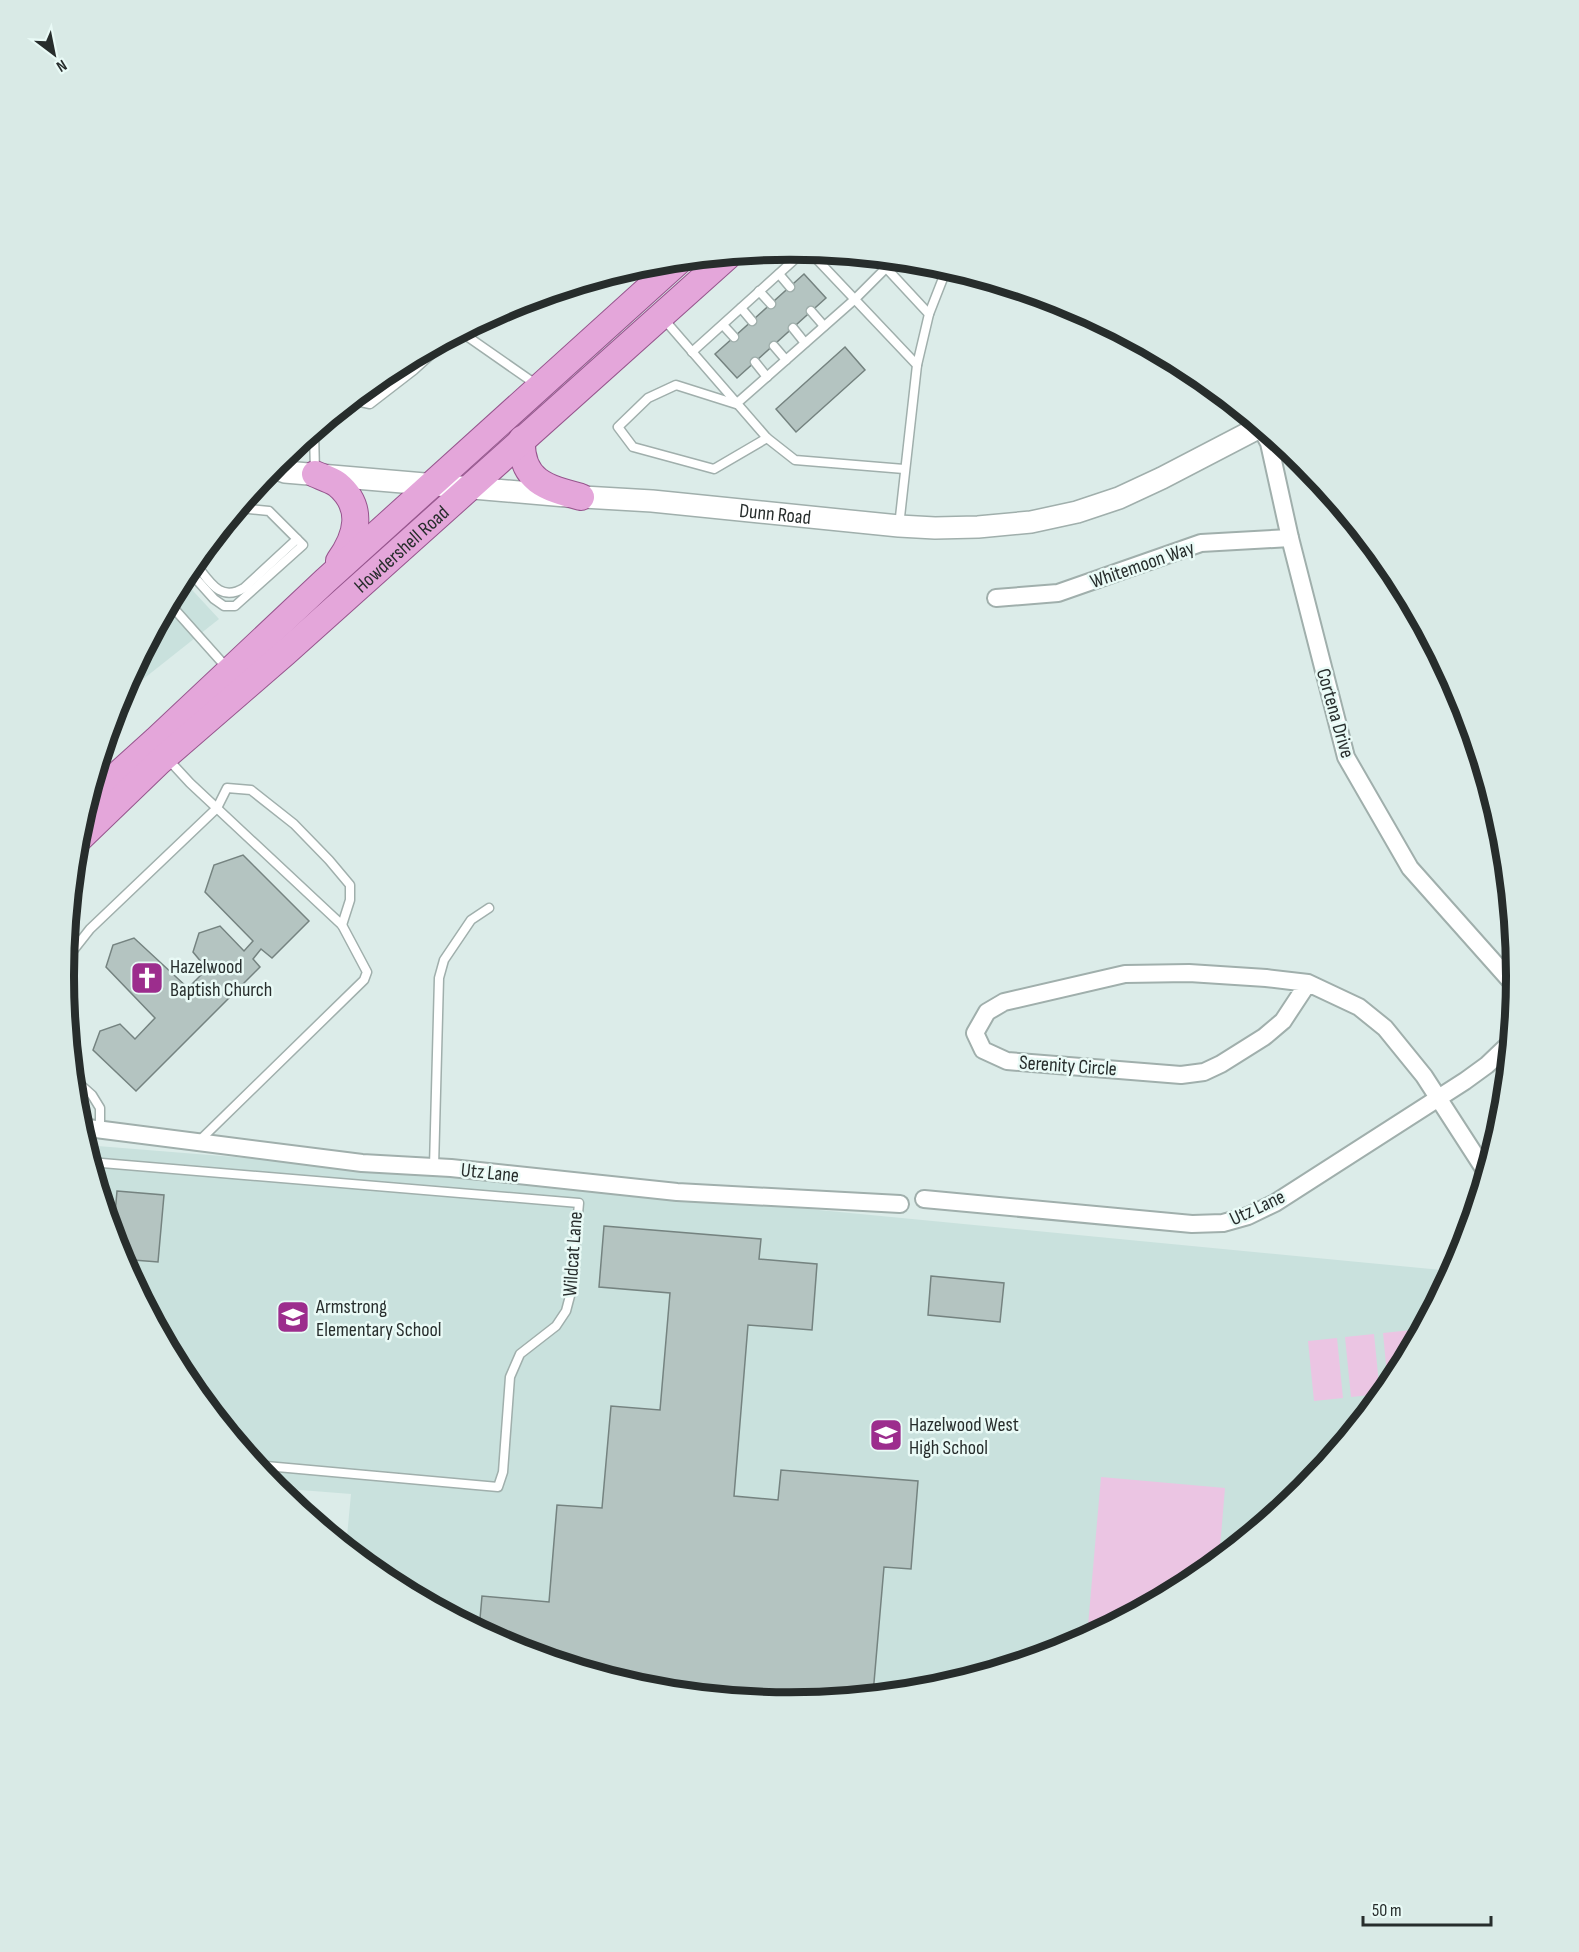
<svg xmlns="http://www.w3.org/2000/svg" width="1579" height="1952" font-family="'Sofia Sans Condensed',sans-serif">
<style>
.built{fill:#c9e1dd}
.green{fill:#ebc5e3}
.building{fill:#b4c4c1;stroke:#758380;stroke-width:1.5}
.lines{fill:none;stroke-linecap:round;stroke-linejoin:round}
.service-casing{stroke:#a0afac;stroke-width:11}
.minor-casing{stroke:#a0afac;stroke-width:20}
.tertiary-casing{stroke:#a0afac;stroke-width:24}
.primary-casing{stroke:#96558d;stroke-width:28}
.service{stroke:#fff;stroke-width:8}
.minor{stroke:#fff;stroke-width:16}
.tertiary{stroke:#fff;stroke-width:21}
.primary{stroke:#e4a6da;stroke-width:26}
.labels{text-anchor:middle;stroke-width:5;stroke-linejoin:round;paint-order:stroke}
.street-label{font-size:20px;fill:#272d2c;stroke:#e9faf6}
.poi-label{font-size:20px;fill:#272d2c;stroke:#e9faf6;text-anchor:start}
.rim{fill:none;stroke:#272d2c;stroke-width:8}
</style>
<rect width="100%" height="100%" fill="#dcece9"/>
<g class="built">
<polygon points="182,579 219,619 118,699 118,698"/>
<polygon points="85,1145 446,1174 1452,1271 1393,1380 1303,1490 1193,1580 1067,1647 931,1689 789,1702 647,1688 511,1647 386,1580 346,1547 351,1494 275,1488 185,1379 118,1254"/>
</g>
<g class="green">
<polygon points="1412,1330 1413,1343 1388,1386 1383,1333"/>
<polygon points="1374,1334 1380,1394 1351,1397 1345,1337"/>
<polygon points="1337,1338 1343,1398 1314,1401 1308,1341"/>
<polygon points="1101,1477 1225,1488 1219,1559 1193,1580 1087,1637"/>
</g>
<g class="building">
<polygon points="804,274 826,298 737,378 715,354"/>
<polygon points="845,347 865,370 796,432 776,409"/>
<polygon points="243,855 309,921 272,958 261,949 253,959 260,967 136,1091 93,1050 100,1031 120,1024 135,1039 155,1018 106,967 113,945 134,938 188,988 207,969 193,952 199,933 220,926 244,951 253,941 205,892 214,865"/>
<polygon points="117,1191 164,1195 158,1262 121,1259 113,1238"/>
<polygon points="604,1226 761,1239 759,1259 817,1264 812,1330 748,1325 734,1496 778,1500 781,1470 918,1481 911,1569 884,1567 873,1694 789,1702 647,1688 511,1647 479,1630 482,1596 549,1602 557,1505 602,1508 611,1406 660,1410 670,1293 599,1287"/>
<polygon points="931,1276 1004,1283 1000,1322 928,1315"/>
</g>
<g class="lines">
<g class="service-casing">
<g id="service">
<polyline points="809,251 917,365 899,526"/>
<polyline points="877,258 929,314 917,365"/>
<polyline points="779,274 790,287"/>
<polyline points="759,291 771,304"/>
<polyline points="741,308 752,321"/>
<polyline points="811,311 824,326"/>
<polyline points="929,314 947,268"/>
<polyline points="662,317 767,438 795,460 904,469"/>
<polyline points="723,325 734,337"/>
<polyline points="793,328 805,343"/>
<polyline points="461,332 537,385"/>
<polyline points="774,346 786,360"/>
<polyline points="692,352 804,251"/>
<polyline points="755,362 767,377"/>
<polyline points="351,400 370,404 414,370 449,338"/>
<polyline points="314,431 315,473"/>
<polyline points="767,438 714,469 633,447 618,427 648,398 676,385 736,404 854,300 886,268"/>
<path d="M194,562c15,18 25,41 50,26l53,-49"/>
<polyline points="188,570 214,599 224,606 235,606 303,545 269,511 239,508 237,510"/>
<polyline points="169,603 227,668"/>
<polyline points="166,757 190,783 342,925 367,972 364,980 198,1142"/>
<polyline points="64,962 90,929 217,808 227,788 251,790 294,824 329,860 350,885 350,900 342,925"/>
<polyline points="73,1078 92,1095 100,1108 100,1129"/>
<polyline points="90,1162 579,1203 571,1292 566,1311 556,1326 520,1354 510,1377 503,1472 498,1487 255,1465"/>
<polyline points="434,1167 439,978 444,960 471,920 489,908"/>
</g>
</g>
<g class="minor-casing">
<g id="minor">
<polyline points="1261,428 1269,443 1290,538 1346,757 1410,868 1515,986"/>
<polyline points="996,598 1058,593 1201,543 1290,538"/>
<polyline points="1308,983 1283,1021 1264,1037 1221,1064 1204,1072 1181,1075 1007,1061 983,1050 975,1033 987,1012 1004,1002 1125,974 1189,973 1266,978 1308,983 1359,1007 1385,1028 1424,1076 1486,1172"/>
<polyline points="80,1127 362,1163 451,1168 677,1192 900,1204"/>
<polyline points="924,1199 1192,1224 1223,1223 1248,1216 1275,1203 1465,1081 1487,1065 1509,1044"/>
</g>
</g>
<g class="tertiary-casing">
<g id="tertiary">
<path id="s1" d="M272,467l13,5 281,24 86,5 247,25 36,2 43,-1 53,-5 46,-10 42,-14 43,-20 98,-51"/>
</g>
</g>
<g class="primary-casing">
<g id="primary">
<path d="M522,439c-2,42 25,49 59,58"/>
<path d="M315,474c7,3 16,6 22,10 28,23 20,52 2,77"/>
<polyline points="86,803 156,740 325,581 680,260"/>
<path id="s2" d="M76,842l83,-80 126,-109 443,-397"/>
</g>
</g>
<use href="#service" class="service"/>
<use href="#minor" class="minor"/>
<use href="#tertiary" class="tertiary"/>
<use href="#primary" class="primary"/>
</g>
<defs>
<g id="church-square" transform="scale(1.725)"><rect x="-9" y="-9" width="18" height="18" rx="4" fill="#9c2d8d" stroke="#e9faf6"/><path d="M-1.2-6h2.4v3.5h3.3v2.4h-3.3V6h-2.4V-.1h-3.3v-2.4h3.3Z" fill="#fff"/></g>
<g id="school-square" transform="scale(1.725)"><rect x="-9" y="-9" width="18" height="18" rx="4" fill="#9c2d8d" stroke="#e9faf6"/><path d="M0-5L7-2L0 1L-7-2ZM-4 1L0 2.5L4 1V4Q0 6-4 4Z" fill="#fff"/></g>
</defs>
<g fill-rule="evenodd">
<use href="#church-square" x="147" y="978"/>
<use href="#school-square" x="293" y="1317"/>
<use href="#school-square" x="886" y="1435"/>
</g>
<g class="labels">
<g class="street-label">
<text dy="7" stroke="none"><textPath href="#s1" startOffset="506">Dunn Road</textPath></text>
<text dy="7" stroke="none"><textPath href="#s2" startOffset="438">Howdershell Road</textPath></text>
<text transform="translate(1142 564) rotate(-19)" y="7">Whitemoon Way</text>
<text transform="translate(1336 713) rotate(74)" y="7">Cortena Drive</text>
<text transform="translate(1068 1065) rotate(4)" y="7">Serenity Circle</text>
<text transform="translate(490 1172) rotate(6)" y="7">Utz Lane</text>
<text transform="translate(1257 1207) rotate(-25)" y="7">Utz Lane</text>
<text transform="translate(572 1254) rotate(-86)" y="7">Wildcat Lane</text>
</g>
<g class="poi-label">
<text x="170" y="973">Hazelwood<tspan x="170" dy="23">Baptish Church</tspan></text>
<text x="316" y="1313">Armstrong<tspan x="316" dy="23">Elementary School</tspan></text>
<text x="909" y="1431">Hazelwood West<tspan x="909" dy="23">High School</tspan></text>
</g>
</g>
<path d="M0 0H1579V1952H0ZM74 976a716 716 0 1 1 1432 0a716 716 0 1 1-1432 0Z" fill="#d9eae6" fill-rule="evenodd"/>
<path class="rim" d="M74 976a716 716 0 1 1 1432 0a716 716 0 1 1-1432 0Z"/>
<g transform="translate(54 54) rotate(148)" stroke="#e9faf6" stroke-width="4.5" paint-order="stroke">
<path d="M0-4.5L10 22L0 15L-10 22Z" fill="#272d2c"/>
<text y="-9" font-size="16" font-weight="bold" text-anchor="middle" fill="#272d2c">N</text>
</g>
<path d="M1363 1916v9h128v-9" fill="none" stroke="#272d2c" stroke-width="3"/>
<text x="1372" y="1916" font-size="18" fill="#272d2c" stroke="#e9faf6" stroke-width="4.5" paint-order="stroke">50 m</text>
</svg>
